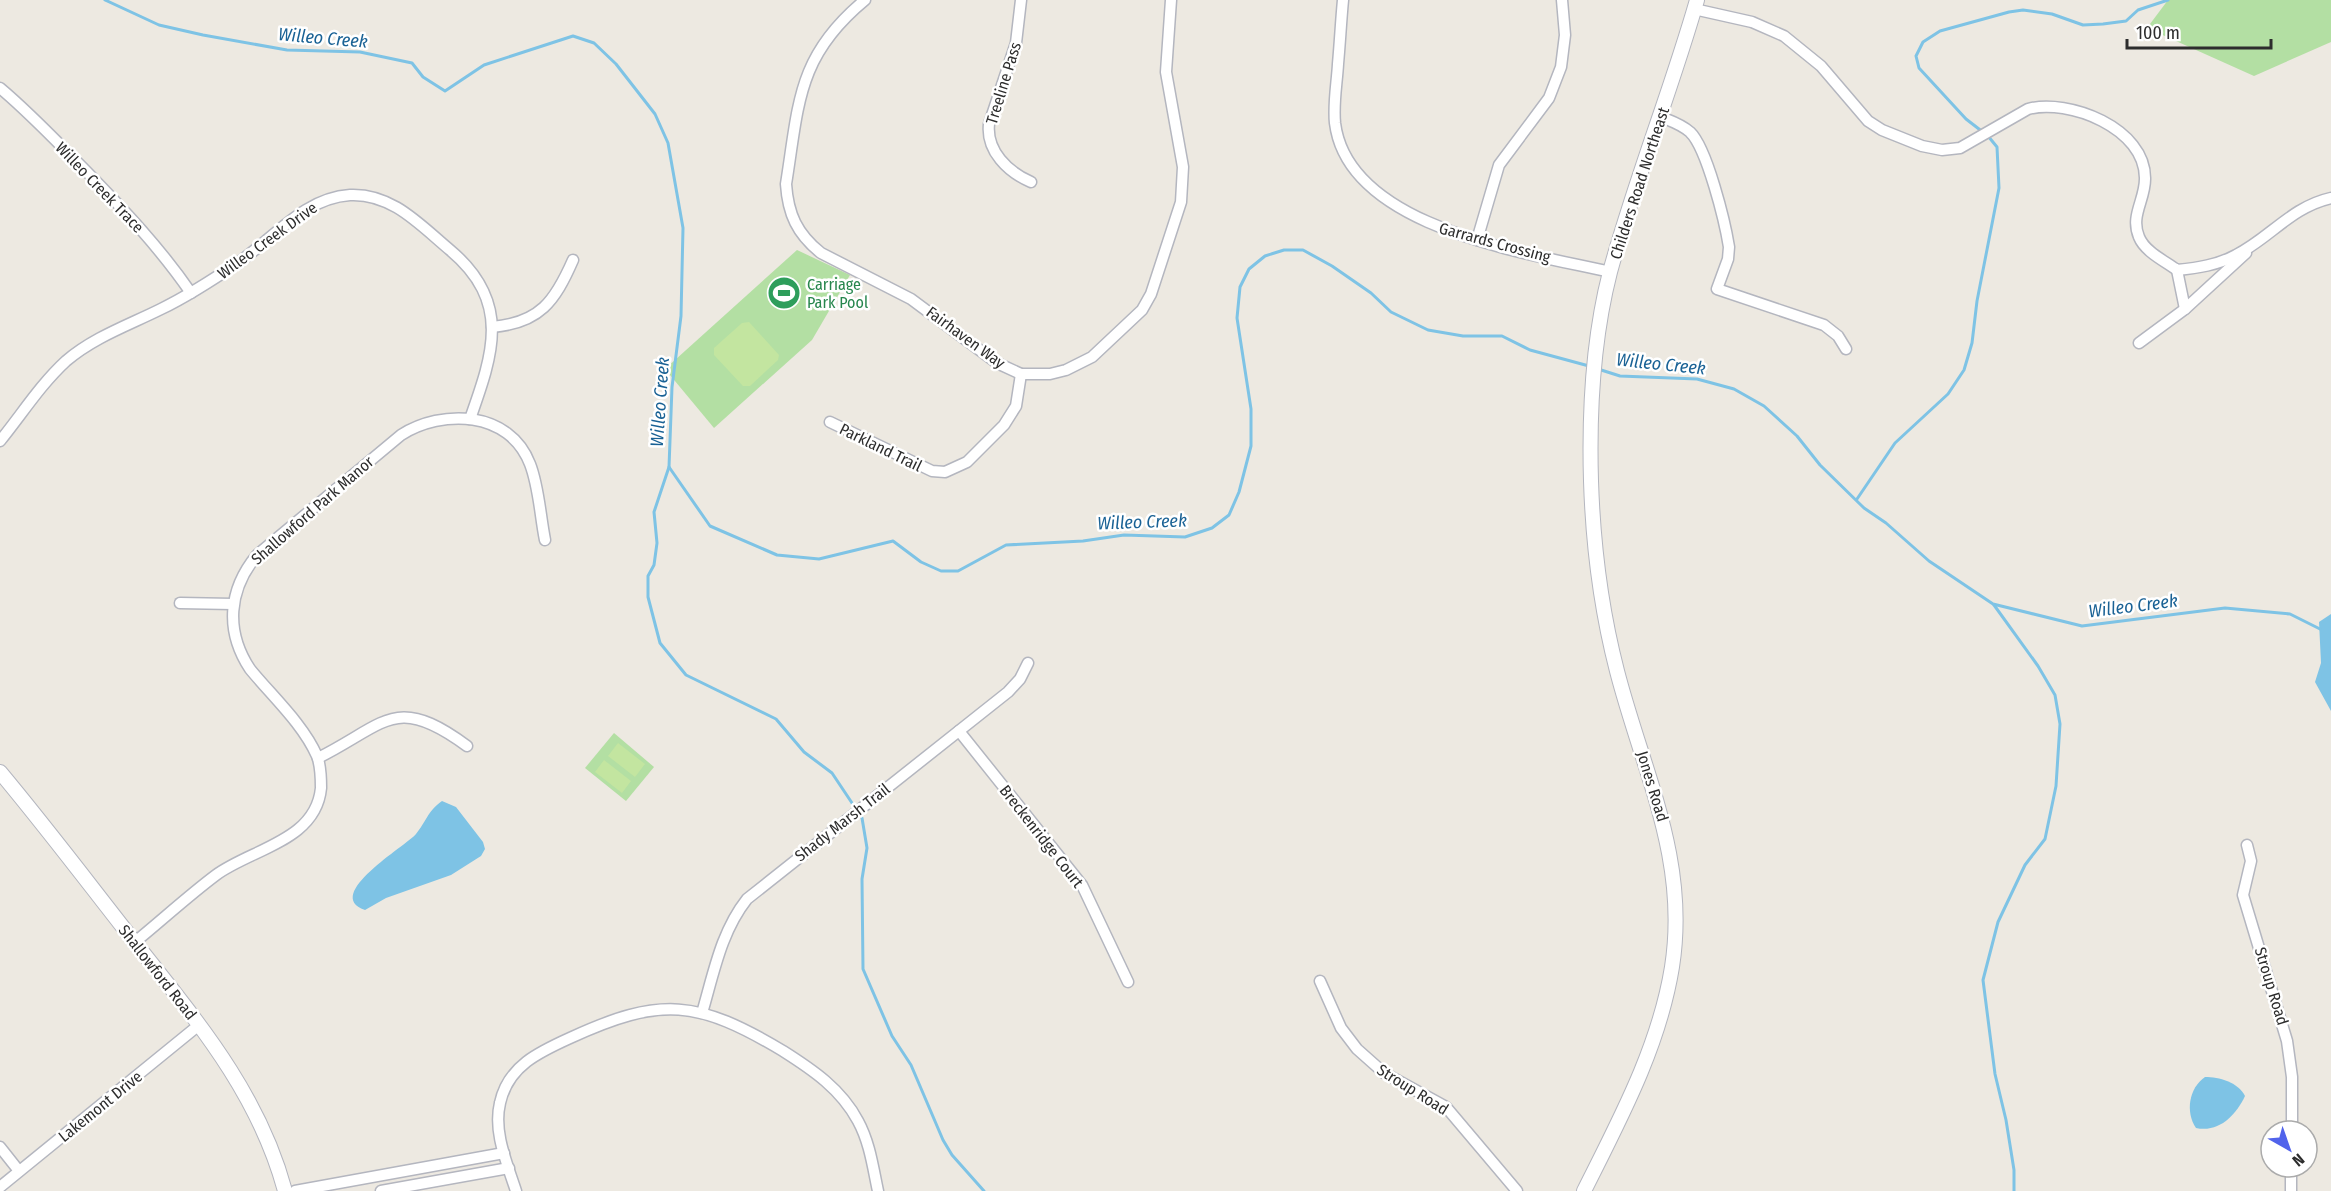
<svg xmlns="http://www.w3.org/2000/svg" width="2331" height="1191" font-family="'Fira Sans Condensed',sans-serif">
<style>
.green{fill:#b3dfa3}
.pitch{fill:#c3e5a0}
.water{fill:#7ec3e5}
.lines{fill:none;stroke-linecap:round;stroke-linejoin:round}
.stream{stroke:#7ec3e5;stroke-width:3}
.minor-casing{stroke:#b4b6bf;stroke-width:13}
.tertiary-casing{stroke:#b4b6bf;stroke-width:16}
.minor{stroke:#fff;stroke-width:10}
.tertiary{stroke:#fff;stroke-width:14}
.labels{text-anchor:middle;stroke-width:5;stroke-linejoin:round;paint-order:stroke}
.street-label{font-size:16px;fill:#2d2d2d;stroke:#fff}
.leisure-label{font-size:16px;fill:#27864d;stroke:#fff;text-anchor:start}
.water-label{font-size:18px;font-style:italic;fill:#1a6295;stroke:#fff}
</style>
<rect width="100%" height="100%" fill="#ede9e1"/>
<g class="green">
<polygon points="2168,0 2331,0 2331,42 2254,76 2147,28"/>
<polygon points="797,250 850,275 812,340 714,428 665,369"/>
<polygon points="614,733 654,767 626,801 585,768"/>
</g>
<g class="pitch">
<polygon points="749,322 779,355 778,360 750,386 743,386 714,355 714,348 742,323"/>
<polygon points="618,743 645,764 635,777 608,756"/>
<polygon points="604,760 631,781 622,793 595,772"/>
</g>
<g class="water">
<polygon points="2331,614 2331,711 2315,682 2321,663 2319,622"/>
<path d="M442,801l14,6 27,35 2,7 -4,7 -30,19 -65,23 -21,12c-43,-15 41,-64 51,-76 10,-12 11,-22 26,-33z"/>
<path d="M2205,1077c14,0 33,5 40,19 -9,19 -26,37 -49,32 -11,-16 -7,-40 9,-51z"/>
</g>
<g class="lines">
<g class="stream">
<polyline points="105,0 159,25 203,35 287,50 360,52 412,63 423,77 445,91 484,65 573,36 594,43 616,64 655,114 668,143 683,228 681,316 672,387 669,467 710,526 777,555 819,559 893,541 921,562 941,571 958,571 1006,545 1083,541 1124,535 1185,537 1212,528 1229,515 1239,492 1251,446 1251,409 1237,318 1240,287 1249,269 1265,256 1284,250 1303,250 1332,266 1371,293 1391,312 1428,330 1463,336 1502,336 1530,350 1589,366"/>
<polyline points="1598,369 1620,376 1697,379 1734,389 1764,406 1797,436 1820,465 1864,508 1886,523 1929,561 1993,604 2082,626 2225,608 2290,614 2320,629"/>
<polyline points="669,467 654,512 657,543 654,565 648,576 648,597 660,643 686,675 776,719 804,752 832,773 862,818 867,848 862,879 863,969 892,1036 911,1065 943,1140 952,1155 984,1191"/>
<polyline points="1857,499 1895,443 1948,394 1964,370 1972,343 1977,301 1999,188 1997,147 1988,136 1966,119 1919,68 1916,56 1923,42 1940,31 2009,12 2023,10 2052,14 2083,25 2103,24 2126,21 2138,10 2168,0"/>
<polyline points="1994,605 2038,666 2055,695 2060,724 2056,786 2045,839 2025,865 1998,922 1983,980 1995,1074 2006,1120 2014,1170 2014,1191"/>
</g>
<g class="minor-casing">
<g id="minor">
<path d="M865,0c-68,56 -66,103 -79,184 2,30 11,50 35,69l90,46 86,64 24,11h29l16,-4 26,-13 50,-47 9,-16 30,-92 2,-35 -17,-95 5,-72"/>
<path d="M1021,0l-5,43 -27,81c-3,27 19,48 42,58"/>
<path d="M1343,0c-2,21 -3,42 -5,64 -1,19 -5,39 -3,59 13,105 193,130 275,149"/>
<path d="M1694,9l58,13 32,14 37,30 47,55 14,9 40,16 20,4 18,-2 68,-39c40,-11 118,19 117,70 0,21 -15,37 -6,58 6,15 26,24 38,33 20,-2 41,-5 59,-15 34,-17 55,-48 95,-57"/>
<path d="M0,88c31,26 58,55 86,83 38,39 74,77 105,122"/>
<path d="M1661,117c10,4 20,7 29,15 17,16 35,90 39,115l-1,12 -11,30 107,36 14,11 8,13"/>
<polyline points="1477,240 1499,165 1549,98 1561,67 1565,35 1562,0"/>
<polyline points="2177,270 2185,309"/>
<path d="M492,327c48,-4 63,-26 81,-67"/>
<polyline points="2139,343 2185,309 2246,253"/>
<polyline points="830,422 932,471 945,472 967,462 1004,425 1016,406 1021,374"/>
<path d="M0,441c22,-27 40,-56 66,-80 28,-24 63,-36 95,-52 27,-13 53,-30 78,-47 35,-24 65,-64 111,-67 42,-2 70,30 100,55 62,52 43,104 20,169"/>
<polyline points="180,603 233,604"/>
<polyline points="959,731 1082,885 1128,982"/>
<path d="M318,758c68,-34 77,-65 149,-12"/>
<polyline points="2247,845 2251,861 2243,895 2287,1041 2292,1077 2292,1131"/>
<path d="M135,942c27,-22 53,-46 81,-67 35,-26 100,-34 105,-87 0,-10 0,-22 -4,-32 -14,-32 -45,-60 -67,-87 -25,-38 -22,-79 7,-114l144,-120c41,-26 108,-25 129,29 9,23 10,51 15,76"/>
<polyline points="1320,981 1341,1028 1357,1049 1384,1073 1446,1107 1517,1191"/>
<path d="M702,1013c12,-41 19,-81 45,-114l261,-207 12,-13 8,-16"/>
<polyline points="0,1147 19,1171"/>
<polyline points="0,1187 199,1025"/>
<polyline points="295,1191 504,1153"/>
<polyline points="381,1191 509,1168"/>
<path d="M516,1191c-9,-28 -23,-59 -16,-88 8,-37 39,-51 70,-65 91,-42 128,-38 213,13 30,19 58,38 75,70 12,22 15,47 20,70"/>
<polyline points="2291,1191 2291,1167"/>
</g>
</g>
<g class="tertiary-casing">
<g id="tertiary">
<path d="M0,772c46,55 89,112 133,168 62,79 125,151 152,251"/>
<path d="M1584,1191c36,-72 75,-144 88,-224 17,-108 -29,-195 -55,-296 -16,-62 -24,-126 -26,-190 -2,-68 2,-143 19,-209 25,-92 61,-181 87,-272"/>
</g>
</g>
<use href="#minor" class="minor"/>
<use href="#tertiary" class="tertiary"/>
</g>
<defs>
<g id="stadium-disc" transform="scale(1.725)"><circle r="9.5" fill="#2e9e5b" stroke="#fff"/><path d="M0-5a6.5 5 0 1 0 0 10a6.5 5 0 1 0 0-10ZM-3.5-1.8h7v3.6h-7Z" fill="#fff"/></g>
</defs>
<g fill-rule="evenodd">
<use href="#stadium-disc" x="784" y="293"/>
</g>
<g class="labels">
<g class="street-label">
<text transform="translate(1003 83) rotate(-73)" y="6">Treeline Pass</text>
<text transform="translate(1639 183) rotate(-72)" y="6">Childers Road Northeast</text>
<text transform="translate(100 187) rotate(46)" y="6">Willeo Creek Trace</text>
<text transform="translate(267 240) rotate(-36)" y="6">Willeo Creek Drive</text>
<text transform="translate(1495 242) rotate(15)" y="6">Garrards Crossing</text>
<text transform="translate(966 337) rotate(36)" y="6">Fairhaven Way</text>
<text transform="translate(881 447) rotate(26)" y="6">Parkland Trail</text>
<text transform="translate(312 510) rotate(-41)" y="6">Shallowford Park Manor</text>
<text transform="translate(1653 786) rotate(73)" y="6">Jones Road</text>
<text transform="translate(842 822) rotate(-38)" y="6">Shady Marsh Trail</text>
<text transform="translate(1042 836) rotate(52)" y="6">Breckenridge Court</text>
<text transform="translate(158 972) rotate(52)" y="6">Shallowford Road</text>
<text transform="translate(2272 986) rotate(73)" y="6">Stroup Road</text>
<text transform="translate(1413 1089) rotate(32)" y="6">Stroup Road</text>
<text transform="translate(100 1106) rotate(-39)" y="6">Lakemont Drive</text>
</g>
<g class="leisure-label">
<text x="807" y="290">Carriage<tspan x="807" dy="18">Park Pool</tspan></text>
</g>
<g class="water-label">
<text transform="translate(323 38) rotate(5)" y="6">Willeo Creek</text>
<text transform="translate(1661 364) rotate(6)" y="6">Willeo Creek</text>
<text transform="translate(660 402) rotate(-86)" y="6">Willeo Creek</text>
<text transform="translate(1142 522) rotate(-2)" y="6">Willeo Creek</text>
<text transform="translate(2133 606) rotate(-7)" y="6">Willeo Creek</text>
</g>
</g>
<g transform="translate(2289 1149) rotate(140)"><circle r="28" fill="#ffffff" stroke="#ababab" stroke-width="1.5"/>
<path d="M0-4.5L10 22L0 15L-10 22Z" fill="#5163eb"/>
<text y="-9" font-size="16" font-weight="bold" text-anchor="middle" fill="#2d2d2d">N</text>
</g>
<path d="M2127 39v9h144v-9" fill="none" stroke="#2d2d2d" stroke-width="3"/>
<text x="2136" y="39" font-size="18" fill="#2d2d2d" stroke="#ffffff" stroke-width="4.5" paint-order="stroke">100 m</text>
</svg>
